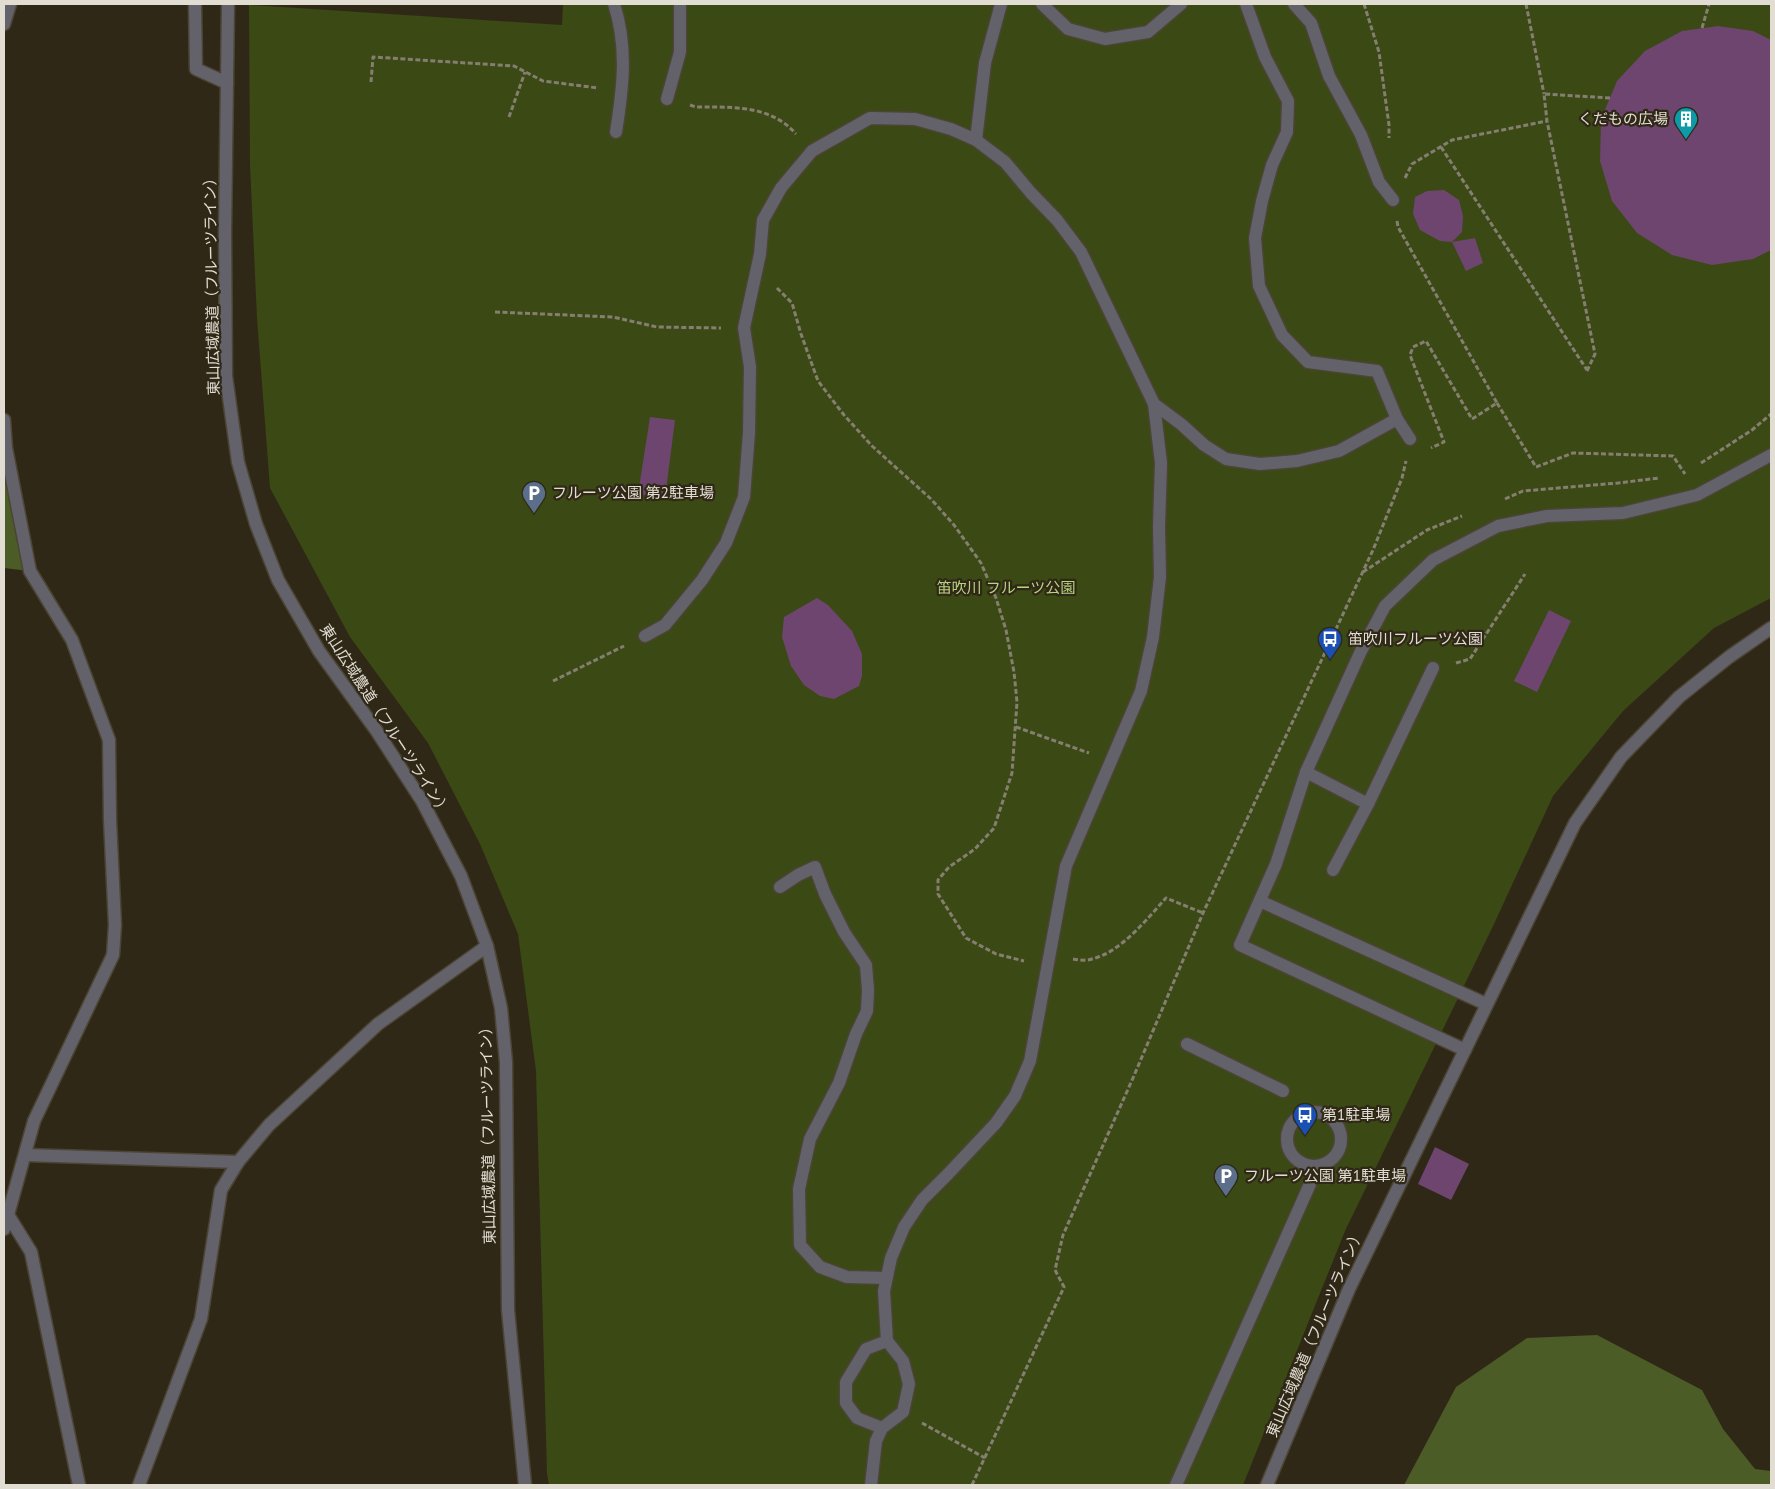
<svg xmlns="http://www.w3.org/2000/svg" width="1775" height="1489" font-family="'PT Sans','Noto Sans JP',sans-serif">
<style>
.green{fill:#3b4915}
.forest{fill:#4c5c26}
.building{fill:#6d456e}
.lines{fill:none;stroke-linecap:round;stroke-linejoin:round}
.minor-casing{stroke:#4c4535;stroke-width:15}
.path{stroke:#857f71;stroke-width:3;stroke-dasharray:5 2.5;stroke-linecap:butt}
.minor{stroke:#63626b;stroke-width:12}
.labels{text-anchor:middle;stroke-width:4.5;stroke-linejoin:round;paint-order:stroke}
.poi-label{font-size:15px;fill:#e2ddd3;stroke:#302817;text-anchor:start}
.street-label{font-size:15px;fill:#e2ddd3;stroke:#302817}
.park-label{font-size:15px;fill:#b7d280;stroke:#302817}
</style>
<rect width="100%" height="100%" fill="#302817"/>
<polygon class="green" points="563,4 1771,4 1771,598 1714,628 1623,711 1553,796 1494,924 1345,1231 1243,1485 549,1485 547,1473 536,1071 518,934 480,844 428,743 350,637 270,488 257,318 250,164 249,5 562,25"/>
<g class="forest">
<polygon points="4,451 30,571 4,568"/>
<polygon points="1597,1335 1702,1390 1723,1429 1755,1469 1771,1471 1771,1485 1404,1485 1456,1387 1527,1338"/>
</g>
<g class="building">
<polygon points="1718,26 1753,31 1771,40 1771,250 1753,259 1712,265 1672,255 1637,233 1612,201 1600,161 1601,119 1617,81 1645,51 1682,31"/>
<polygon points="1444,190 1459,200 1463,216 1462,232 1452,242 1440,241 1420,230 1413,214 1415,197 1427,191"/>
<polygon points="1475,238 1483,263 1466,271 1452,242"/>
<polygon points="650,417 675,420 665,498 638,494"/>
<polygon points="817,598 828,605 852,631 862,654 862,676 859,686 834,699 820,696 804,685 791,666 782,637 784,617"/>
<polygon points="1549,610 1571,621 1537,692 1514,681"/>
<polygon points="1435,1147 1469,1164 1451,1200 1418,1184"/>
</g>
<g class="lines">
<g class="minor-casing">
<g id="minor">
<polyline points="195,4 196,69 227,83"/>
<polyline points="228,4 225,232 226,376 238,462 256,524 278,580 319,651 376,730 422,801 461,876 487,946 501,1008 506,1062 508,1310 525,1485"/>
<path d="M614,4c14,43 9,84 2,128"/>
<polyline points="1042,4 1068,29 1105,39 1148,32 1181,4"/>
<polyline points="1246,4 1265,57 1288,101 1287,132 1272,165 1262,201 1255,238 1259,286 1282,335 1308,362 1377,371 1397,419 1410,439"/>
<polyline points="1294,4 1311,23 1329,76 1361,135 1379,182 1393,200"/>
<polyline points="4,24 10,4"/>
<polyline points="667,99 680,52 680,4"/>
<polyline points="976,140 985,63 1001,4"/>
<polyline points="1154,404 1181,424 1204,445 1226,459 1260,464 1297,461 1339,451 1397,419"/>
<polyline points="4,420 6,448 30,571 72,640 109,740 110,820 115,925 113,955 34,1121 4,1229"/>
<polyline points="645,636 665,625 702,580 726,543 744,497 749,433 750,367 744,328 760,254 763,220 781,188 812,151 870,118 915,119 951,129 976,140 1005,162 1031,193 1057,220 1081,252 1154,404 1161,463 1159,527 1160,577 1153,637 1141,691 1066,866 1030,1061 1015,1096 996,1123 948,1174 922,1200 904,1227 891,1258 884,1291 887,1341 903,1361 909,1384 903,1412 882,1428 876,1441 871,1485"/>
<polyline points="1306,772 1368,804 1433,668"/>
<polyline points="1333,870 1368,804"/>
<polyline points="780,887 798,875 815,867 825,894 844,932 866,965 868,990 867,1011 856,1034 839,1083 810,1139 799,1189 800,1245 820,1267 847,1277 886,1278"/>
<polyline points="1260,901 1486,1004"/>
<polyline points="1187,1044 1283,1091"/>
<polyline points="1465,1050 1240,945 1276,864 1306,772 1361,651 1385,606 1433,560 1498,526 1547,516 1623,513 1697,495 1771,455"/>
<circle cx="1314" cy="1139" r="27"/>
<polyline points="25,1155 238,1162"/>
<polyline points="8,1215 31,1252 79,1485"/>
<polyline points="882,1428 857,1418 846,1403 846,1382 866,1349 887,1341"/>
<polyline points="139,1485 201,1319 221,1190 238,1162 269,1125 378,1024 487,946"/>
<polyline points="1176,1485 1318,1166"/>
<polyline points="1267,1485 1349,1289 1575,823 1621,757 1679,697 1729,657 1771,628"/>
</g>
</g>
<g class="path">
<polyline points="1364,4 1379,52 1389,125 1389,138"/>
<polyline points="1526,4 1544,94"/>
<polyline points="1702,28 1709,4"/>
<polyline points="371,82 373,57 514,66 543,81 598,88"/>
<path d="M690,105l6,2c36,0 75,-2 100,27"/>
<polyline points="509,117 525,72"/>
<polyline points="1441,147 1587,370"/>
<polyline points="1405,178 1412,164 1452,140 1547,121"/>
<polyline points="1397,221 1398,227 1497,403 1472,419 1426,341 1413,347 1410,355 1444,442 1431,448"/>
<polyline points="777,288 792,303 801,334 818,381 844,415 872,446 931,499 954,525 981,563 996,598 1006,630 1014,672 1017,702 1012,773 994,828 975,849 949,867 938,880 938,894 966,938 996,954 1024,961"/>
<polyline points="495,312 613,317 657,327 721,328"/>
<polyline points="1587,371 1595,354 1547,121 1544,94 1610,98"/>
<polyline points="1497,403 1536,467 1573,453 1673,456 1685,474"/>
<polyline points="1701,463 1752,430 1771,414"/>
<polyline points="1505,499 1523,491 1618,483 1659,478"/>
<polyline points="1363,572 1427,530 1462,516"/>
<polyline points="1456,663 1470,659 1525,574"/>
<polyline points="553,681 624,646"/>
<polyline points="1016,727 1089,753"/>
<path d="M1073,959c5,1 13,2 19,0 29,-7 54,-39 74,-61l37,15"/>
<polyline points="922,1423 985,1458"/>
<polyline points="972,1485 1064,1287 1055,1270 1063,1235 1133,1078 1203,913 1373,550 1402,478 1406,461"/>
</g>
<use href="#minor" class="minor"/>
</g>
<defs>
<g id="building-pin" transform="scale(1.25)"><path d="M0 17L-7.5 6A9.5 9.5 0 1 1 7.5 6Z" fill="#0f9aa8" stroke="#302817"/><path d="M-4-6H4V6H1V3H-1V6H-4ZM-2.5-4.3h1.7v1.8h-1.7ZM.8-4.3h1.7v1.8H.8ZM-2.5-1h1.7V.8h-1.7ZM.8-1h1.7V.8H.8Z" fill="#fff"/></g>
<g id="parking-pin" transform="scale(1.25)"><path d="M0 17L-7.5 6A9.5 9.5 0 1 1 7.5 6Z" fill="#5c6f8a" stroke="#302817"/><path d="M-3.5-5.5H1a3.5 3.5 0 0 1 0 7H-1V5.5H-3.5ZM-1-3.4V-.6H.8a1.4 1.4 0 0 0 0-2.8Z" fill="#fff"/></g>
<g id="bus-pin" transform="scale(1.25)"><path d="M0 17L-7.5 6A9.5 9.5 0 1 1 7.5 6Z" fill="#1a4fb4" stroke="#302817"/><path d="M-5-6H5V4H4V6H2V4H-2V6H-4V4H-5ZM-3.5-4V0h7V-4ZM-3.5 1.2v1.5H-2V1.2ZM2 1.2v1.5H3.5V1.2Z" fill="#fff"/></g>
</defs>
<g fill-rule="evenodd">
<use href="#building-pin" x="1686" y="119"/>
<use href="#parking-pin" x="534" y="493"/>
<use href="#bus-pin" x="1330" y="639"/>
<use href="#bus-pin" x="1305" y="1115"/>
<use href="#parking-pin" x="1226" y="1176"/>
</g>
<g class="labels">
<g class="poi-label">
<text x="1668" y="124" text-anchor="end">くだもの広場</text>
<text x="552" y="498">フルーツ公園 第2駐車場</text>
<text x="1348" y="644">笛吹川フルーツ公園</text>
<text x="1322" y="1120">第1駐車場</text>
<text x="1244" y="1181">フルーツ公園 第1駐車場</text>
</g>
<g class="street-label">
<text transform="translate(212 283) rotate(-91)" y="5">東山広域農道（フルーツライン）</text>
<text transform="translate(385 720) rotate(57)" y="5">東山広域農道（フルーツライン）</text>
<text transform="translate(488 1132) rotate(-91)" y="5">東山広域農道（フルーツライン）</text>
<text transform="translate(1315 1333) rotate(-67)" y="5">東山広域農道（フルーツライン）</text>
</g>
<g class="park-label">
<text x="1006" y="593">笛吹川 フルーツ公園</text>
</g>
</g>
<rect width="1775" height="1489" fill="none" stroke="#e2ddd3" stroke-width="10"/>
</svg>
